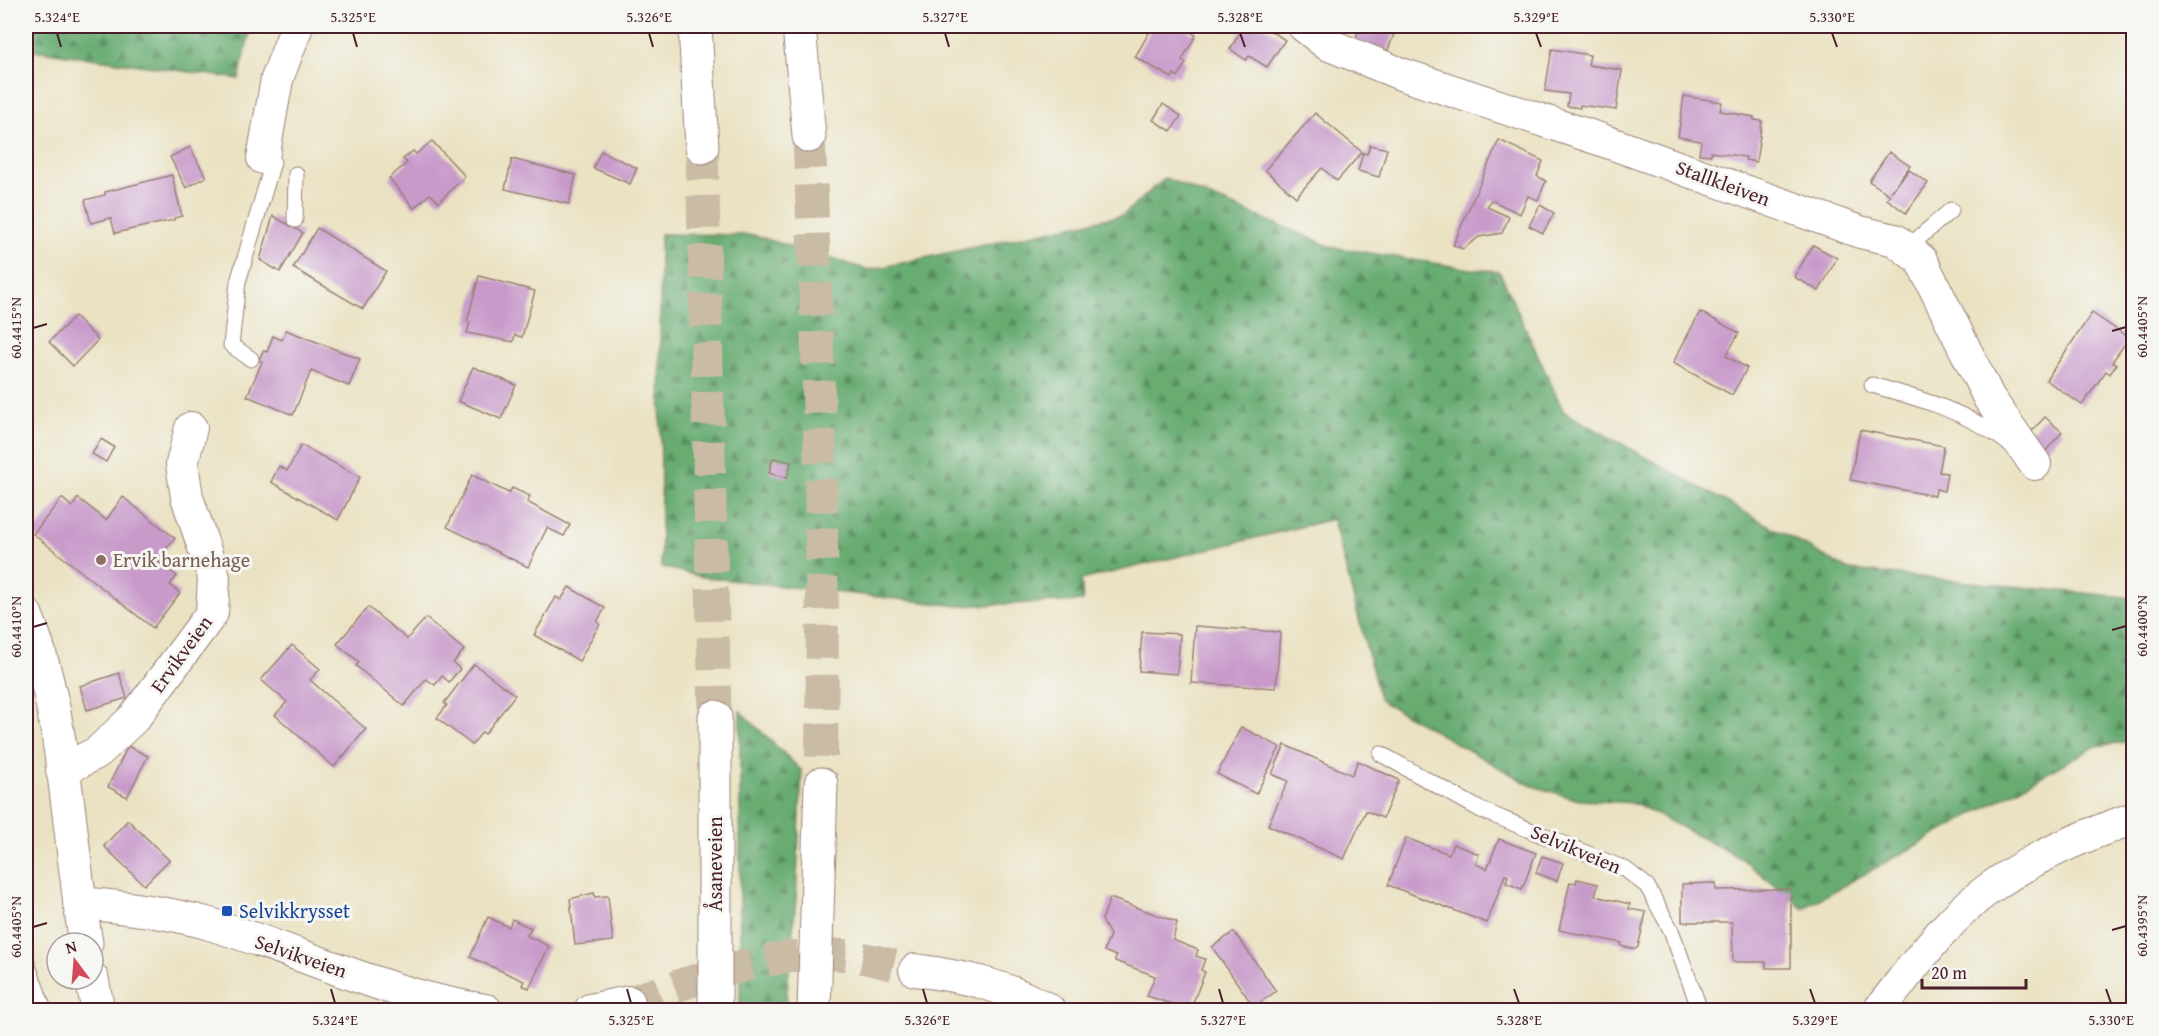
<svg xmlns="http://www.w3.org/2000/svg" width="2159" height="1036" font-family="'Gentium Book Plus',serif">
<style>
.forest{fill:url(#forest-firs);stroke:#58664e;stroke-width:1.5}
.building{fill:#c79aca}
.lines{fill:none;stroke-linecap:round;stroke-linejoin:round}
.minor-tunnel{stroke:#cabba4;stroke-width:32;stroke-dasharray:32 16;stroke-linecap:butt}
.motorway-tunnel{stroke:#cabba4;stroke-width:33;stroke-dasharray:33 16;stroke-linecap:butt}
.service-casing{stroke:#9a8076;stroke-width:17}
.minor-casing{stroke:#9a8076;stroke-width:34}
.primary-casing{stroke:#9a8076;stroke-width:35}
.motorway-casing{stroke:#9a8076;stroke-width:35}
.service{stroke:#fff;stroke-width:15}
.minor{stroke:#fff;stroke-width:32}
.primary{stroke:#fff;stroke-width:33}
.motorway{stroke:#fff;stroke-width:33}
.ticks{fill:none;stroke:#4a1f2b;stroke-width:2}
.education-dot{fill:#8d6e63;stroke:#f6f6f2;stroke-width:2}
.transit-dot{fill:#1a4fb4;stroke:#f6f6f2;stroke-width:2}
.labels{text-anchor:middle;stroke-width:6;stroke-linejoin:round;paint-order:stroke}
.street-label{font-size:20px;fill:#4a1f2b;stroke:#f6f6f2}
.education-label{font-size:20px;fill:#785e54;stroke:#f6f6f2;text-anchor:start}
.transit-label{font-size:20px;fill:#164399;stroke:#f6f6f2;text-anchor:start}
.neatline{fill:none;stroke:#4a1f2b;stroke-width:2}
.ticks-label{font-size:15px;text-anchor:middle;fill:#4a1f2b}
</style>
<defs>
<pattern id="forest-firs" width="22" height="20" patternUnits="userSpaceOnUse" patternTransform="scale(1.5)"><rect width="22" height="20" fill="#67ac72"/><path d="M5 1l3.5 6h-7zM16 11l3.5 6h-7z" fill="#578b5e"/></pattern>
</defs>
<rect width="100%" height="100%" fill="#f6f6f2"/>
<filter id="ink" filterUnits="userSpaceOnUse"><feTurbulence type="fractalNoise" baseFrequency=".0167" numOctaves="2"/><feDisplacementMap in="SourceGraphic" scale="12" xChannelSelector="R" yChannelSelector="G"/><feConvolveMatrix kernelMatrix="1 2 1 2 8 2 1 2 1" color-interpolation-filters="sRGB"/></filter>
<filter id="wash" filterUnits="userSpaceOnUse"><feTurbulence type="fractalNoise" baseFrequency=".008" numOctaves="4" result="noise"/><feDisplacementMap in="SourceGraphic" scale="24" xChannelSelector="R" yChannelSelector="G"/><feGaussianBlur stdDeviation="1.35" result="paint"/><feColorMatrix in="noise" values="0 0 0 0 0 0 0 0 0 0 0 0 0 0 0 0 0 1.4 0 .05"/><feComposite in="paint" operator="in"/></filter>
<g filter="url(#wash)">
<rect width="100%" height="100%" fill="#eae2c2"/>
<g class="forest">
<polygon points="26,26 251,26 239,79 26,49"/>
<polygon points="1165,178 1332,247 1471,269 1499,271 1564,412 1849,570 2133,598 2133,741 2096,746 1803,908 1742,859 1635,803 1579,800 1530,785 1380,700 1333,519 1081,580 1083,601 959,606 703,577 661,567 660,234 753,235 869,270 1123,215"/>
<polygon points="740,711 802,771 796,899 785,1010 740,1010"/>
</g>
<g id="blocks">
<g class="building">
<polygon points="1153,26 1179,26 1196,35 1182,60 1186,63 1178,77 1174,74 1172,78 1135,57"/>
<polygon points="1244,26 1263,26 1285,40 1267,67 1249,56 1246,60 1230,49"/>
<polygon points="1360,26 1394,35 1387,52 1355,40"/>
<polygon points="1552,49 1590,55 1588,65 1622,70 1616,110 1580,105 1580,108 1567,106 1569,94 1545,91"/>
<polygon points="1684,96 1722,102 1720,111 1754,117 1754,120 1762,121 1756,162 1745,160 1746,157 1711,152 1711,155 1699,154 1701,141 1678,137"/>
<polygon points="1163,104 1181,116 1171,131 1153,120"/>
<polygon points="1315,113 1362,152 1337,181 1322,168 1296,197 1265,170"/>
<polygon points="1499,140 1543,161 1537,176 1546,181 1538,200 1528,196 1520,214 1491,200 1487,207 1509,217 1502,233 1479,237 1463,249 1453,245"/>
<polygon points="432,141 465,176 439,202 430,194 414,208 389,178 407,163 403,159 413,151 416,154"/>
<polygon points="1370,145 1387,149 1379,177 1358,171 1363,153 1367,154"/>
<polygon points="190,147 206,177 186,188 170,157"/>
<polygon points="601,151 637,168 630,184 593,168"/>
<polygon points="1889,152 1910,166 1891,192 1909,170 1928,183 1906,213 1887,199 1890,195 1869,181"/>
<polygon points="512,159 576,175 569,204 505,189"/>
<polygon points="172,175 182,216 174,218 174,220 115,233 111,218 91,223 85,200 105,195 105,192"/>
<polygon points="1540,205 1554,213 1543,233 1529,226"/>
<polygon points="273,216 303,233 280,272 260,260"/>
<polygon points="317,228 386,271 363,309 293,268"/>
<polygon points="1813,245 1837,258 1819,291 1794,277"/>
<polygon points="479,276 535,291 522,337 515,335 513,342 467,333 470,322 467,322"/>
<polygon points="1700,312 1739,333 1726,356 1747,368 1732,395 1673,363"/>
<polygon points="2092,313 2129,338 2112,362 2116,365 2110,374 2106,371 2082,405 2046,380"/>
<polygon points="75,316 98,340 73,366 49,342"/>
<polygon points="286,330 360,359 349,386 311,371 293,415 247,396 262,362 259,360 263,351 267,352 273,336 282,340"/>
<polygon points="473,367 516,385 501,419 458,401"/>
<polygon points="2045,417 2062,432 2044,453 2026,437"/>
<polygon points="1860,430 1944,446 1939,472 1947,473 1944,491 1936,489 1935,496 1850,480"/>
<polygon points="101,439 114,447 106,462 92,454"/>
<polygon points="301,445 360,477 338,520 271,482 279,466 287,471"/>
<polygon points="773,458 791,462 787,478 769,473"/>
<polygon points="472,475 509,493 512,488 530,496 527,502 570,525 564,536 547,528 528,567 447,527"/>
<polygon points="123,497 175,538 157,560 177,576 170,585 180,593 153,628 33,534 62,498 72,507 78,498 106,520"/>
<polygon points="569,587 605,608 597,622 600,624 579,661 534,635 556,597 561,600"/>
<polygon points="368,607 407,639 426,618 464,650 453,663 460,669 449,682 442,676 435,685 426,679 404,706 356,666 359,662 337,644"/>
<polygon points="1195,626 1280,632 1276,688 1191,683"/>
<polygon points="1142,632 1180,634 1177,674 1139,671"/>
<polygon points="292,645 320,669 310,680 366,729 334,767 275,715 287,702 261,680"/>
<polygon points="474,664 515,695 485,734 482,732 472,745 437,718 447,705 444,703"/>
<polygon points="119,673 127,698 87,710 80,686"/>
<polygon points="1241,727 1280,747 1256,794 1217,774"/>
<polygon points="1285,745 1352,775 1358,761 1399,780 1383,818 1366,811 1344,859 1268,825 1288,781 1272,774"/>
<polygon points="128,746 148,756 127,797 108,787"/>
<polygon points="128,820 169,860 144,885 104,846"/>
<polygon points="1406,838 1449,854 1453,844 1479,854 1476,864 1487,869 1499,839 1536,853 1522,889 1506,883 1508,876 1505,875 1487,923 1388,885"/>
<polygon points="1542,856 1563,863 1557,881 1536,873"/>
<polygon points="1577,879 1598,884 1595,896 1630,904 1629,909 1646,912 1638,947 1635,949 1621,946 1622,943 1559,930 1570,882 1576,883"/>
<polygon points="1716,883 1716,890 1791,889 1791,968 1766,968 1766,962 1733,962 1732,922 1682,922 1682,884"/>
<polygon points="594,893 595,897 608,896 613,941 575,945 570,899"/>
<polygon points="1110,898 1177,922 1173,940 1198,950 1196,956 1205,959 1201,970 1205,972 1190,1010 1147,996 1155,976 1115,961 1116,956 1104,951 1110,935 1102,920"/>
<polygon points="488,917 509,927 512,919 531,928 527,936 549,946 529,988 522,985 524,981 470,957"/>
<polygon points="1234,932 1276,991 1254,1007 1212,947"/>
</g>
</g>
</g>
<g filter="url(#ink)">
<use href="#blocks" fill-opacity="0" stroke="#9a8076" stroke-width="1.5"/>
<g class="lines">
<path class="minor-tunnel" d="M629,1002c68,-22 151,-56 223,-46 21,3 43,10 63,14"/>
<g class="motorway-tunnel">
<path d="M809,136c10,216 16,431 12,648"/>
<polyline points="702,147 715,717"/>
</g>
<g class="service-casing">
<g id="service">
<polyline points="295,220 296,174"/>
<polyline points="1906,249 1951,210"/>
<polyline points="251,359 231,345 238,282 273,162"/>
<path d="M1872,385c49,14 96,27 136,58"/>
<polyline points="1381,754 1481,810 1625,869 1647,886 1671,930 1700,1010"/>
<polyline points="26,960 44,1010"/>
</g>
</g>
<g class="minor-casing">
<g id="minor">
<polyline points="1304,26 1327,44 1401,74 1599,139 1860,232 1895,240 1921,260 1989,398 2035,464"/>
<polyline points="263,158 277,79 297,26"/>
<polyline points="62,771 98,752 134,718 212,613 214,578 187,497 182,464 191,428"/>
<path d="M79,903c45,4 88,9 131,21 93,28 180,73 276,86"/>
<path d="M915,970c51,7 89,15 134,40"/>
<polyline points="590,1010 629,1002"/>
<path d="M1879,1010c33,-41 66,-90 111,-122 43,-31 93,-52 144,-70"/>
</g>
</g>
<g class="primary-casing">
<g id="primary">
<path d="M26,615c40,97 42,223 60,328"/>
<polyline points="92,979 98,1010"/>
</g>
</g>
<g class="motorway-casing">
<g id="motorway">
<polyline points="695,26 702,147"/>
<polyline points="799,26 809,136"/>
<polyline points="715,1010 715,717"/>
<polyline points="814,1010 821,784"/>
</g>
</g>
<use href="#service" class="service"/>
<use href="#minor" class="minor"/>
<use href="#primary" class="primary"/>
<use href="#motorway" class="motorway"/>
</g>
</g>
<path class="ticks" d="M57,33l4,14M353,33l4,14M649,33l4,14M945,33l4,14M1240,33l5,14M1536,33l5,14M1832,33l5,14M33,328l14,-4M2112,331l14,-4M33,627l14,-4M2112,630l14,-4M33,927l14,-4M2112,930l14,-4M331,989l4,14M627,989l4,14M923,989l4,14M1219,989l4,14M1514,989l5,14M1810,989l5,14M2106,989l5,14"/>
<circle class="education-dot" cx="101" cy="560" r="6"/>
<rect class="transit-dot" x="221" y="905" width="12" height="12" rx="3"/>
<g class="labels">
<g class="street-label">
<text transform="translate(1723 183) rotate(20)" y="7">Stallkleiven</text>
<text transform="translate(181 654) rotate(-54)" y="7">Ervikveien</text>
<text transform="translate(1576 849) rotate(23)" y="7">Selvikveien</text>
<text transform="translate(715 864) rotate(-90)" y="7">Åsaneveien</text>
<text transform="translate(301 956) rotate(19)" y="7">Selvikveien</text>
</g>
<g class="education-label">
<text x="113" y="567">Ervik barnehage</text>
</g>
<g class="transit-label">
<text x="239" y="918">Selvikkrysset</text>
</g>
</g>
<rect width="2159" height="1036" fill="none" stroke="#f6f6f2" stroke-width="66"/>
<g transform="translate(75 961) rotate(344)"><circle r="28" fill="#f6f6f2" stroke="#b1a0a2" stroke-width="1.5"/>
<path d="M0-4.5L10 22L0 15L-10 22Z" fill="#d1495b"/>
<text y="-9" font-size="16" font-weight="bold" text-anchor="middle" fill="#4a1f2b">N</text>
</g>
<path d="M1922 979v9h104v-9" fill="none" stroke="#4a1f2b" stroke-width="3"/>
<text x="1931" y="979" font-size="18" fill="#4a1f2b" stroke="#f6f6f2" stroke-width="4.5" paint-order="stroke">20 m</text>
<rect x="33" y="33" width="2093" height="970" class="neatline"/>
<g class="ticks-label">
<text x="57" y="22">5.324°E</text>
<text x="353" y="22">5.325°E</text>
<text x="649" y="22">5.326°E</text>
<text x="945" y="22">5.327°E</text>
<text x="1240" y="22">5.328°E</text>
<text x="1536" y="22">5.329°E</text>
<text x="1832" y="22">5.330°E</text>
<text transform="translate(2142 327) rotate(-90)" y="5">60.4405°N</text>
<text transform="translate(16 328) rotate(-90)" y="5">60.4415°N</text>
<text transform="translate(2142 626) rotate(-90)" y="5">60.4400°N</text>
<text transform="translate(16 627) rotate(-90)" y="5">60.4410°N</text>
<text transform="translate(2142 926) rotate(-90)" y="5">60.4395°N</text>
<text transform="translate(16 927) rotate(-90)" y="5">60.4405°N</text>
<text x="335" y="1025">5.324°E</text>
<text x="631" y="1025">5.325°E</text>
<text x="927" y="1025">5.326°E</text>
<text x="1223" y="1025">5.327°E</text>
<text x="1519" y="1025">5.328°E</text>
<text x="1815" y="1025">5.329°E</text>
<text x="2111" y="1025">5.330°E</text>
</g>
</svg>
